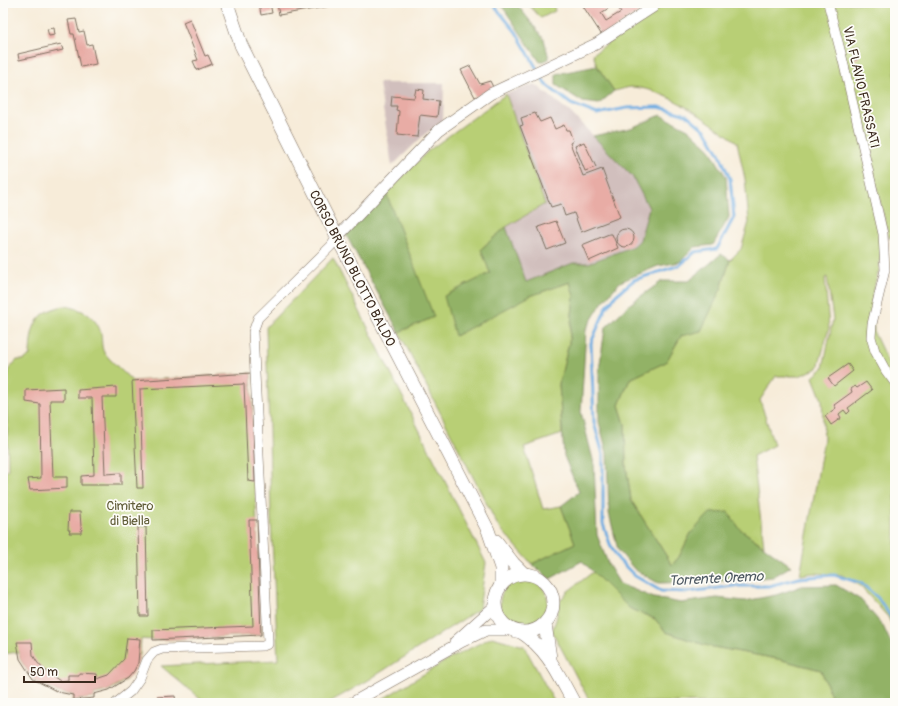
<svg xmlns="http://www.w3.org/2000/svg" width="898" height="706" font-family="Pangolin,sans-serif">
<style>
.industrial{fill:#d1bfbd}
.green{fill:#b8cf74;stroke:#7a7c49}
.forest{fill:#92b266;stroke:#666e42}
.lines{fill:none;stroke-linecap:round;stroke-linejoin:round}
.stream{stroke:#6face1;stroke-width:3}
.building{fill:#e8aca5}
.minor-casing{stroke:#7d6e5f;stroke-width:10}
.tertiary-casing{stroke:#7d6e5f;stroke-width:12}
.secondary-casing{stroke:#7d6e5f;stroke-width:14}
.minor{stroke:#fff;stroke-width:9}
.tertiary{stroke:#fff;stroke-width:11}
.secondary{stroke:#fff;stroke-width:13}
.labels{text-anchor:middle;stroke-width:3.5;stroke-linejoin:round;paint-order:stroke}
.street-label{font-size:13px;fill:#3b2a1e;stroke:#fdfcf7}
.park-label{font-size:13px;fill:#605c38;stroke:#fdfcf7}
.water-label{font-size:14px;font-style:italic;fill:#4d5862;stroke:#fdfcf7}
</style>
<rect width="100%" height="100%" fill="#fdfcf7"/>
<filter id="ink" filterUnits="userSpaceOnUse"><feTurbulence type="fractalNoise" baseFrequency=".025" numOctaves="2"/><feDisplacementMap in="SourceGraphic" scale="8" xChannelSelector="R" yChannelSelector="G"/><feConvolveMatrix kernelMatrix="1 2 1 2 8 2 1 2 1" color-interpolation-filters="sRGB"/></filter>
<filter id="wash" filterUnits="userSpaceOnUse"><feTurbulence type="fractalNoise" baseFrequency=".012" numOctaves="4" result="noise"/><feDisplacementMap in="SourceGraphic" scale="16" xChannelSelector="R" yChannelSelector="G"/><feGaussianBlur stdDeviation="0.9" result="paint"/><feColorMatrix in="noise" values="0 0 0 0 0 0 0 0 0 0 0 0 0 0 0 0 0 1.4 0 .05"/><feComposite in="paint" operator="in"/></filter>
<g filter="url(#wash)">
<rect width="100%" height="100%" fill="#f7ecd9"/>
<g class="industrial">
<polygon points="379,83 444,83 443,121 425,134 392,166"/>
<polygon points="535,84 571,113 632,176 649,208 640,240 634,246 589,263 573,263 526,282 506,227 545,204 506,94"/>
</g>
<g class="green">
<polygon points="527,3 553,3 555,11 541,18"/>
<path d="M660,3h171l54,237 -6,26 1,6 -2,1 -6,22 2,38 16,34 5,5v260l-7,-15 -27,-30 -19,-12 -29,-2 -13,2 24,-136 -2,-39 -9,-23 10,-9 10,-49 -6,-42 -2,1 4,50 -11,40 -19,8h-23l-16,24 14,45 -21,11 11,90 -24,-17 -12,-17 -37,21 -12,24 -7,8 -41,-65 -5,-35 -1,-41 -6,-19 11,-26 36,-17 15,-26 40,-47 9,-29 11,-11 8,-27 -4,-43 -8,-37c-28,-20 -69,-53 -105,-55 -5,0 -12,3 -18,4l-17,-25 -4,-12 61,-43z"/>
<polygon points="832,3 895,3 895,229 889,239"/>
<polygon points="506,94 545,204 506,227 481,249 530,296 570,282 574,296 569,343 559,384 562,434 524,447 543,509 561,506 575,543 532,564 498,526 399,332 433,317 386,193 428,151"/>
<polygon points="333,258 486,563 479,609 367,681 328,703 205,703 161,666 278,660 271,520 269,430 266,327"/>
<path d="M64,306c17,2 33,10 37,28 1,5 0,14 3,18 7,10 19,19 28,29l119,-8 10,262 -108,5 -12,-1c-1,7 0,16 -3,23 -5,17 -26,30 -44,32v4l-21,2v-5l-15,-3 -25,-13 -13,-20 -1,-7 -16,2v-184h5l-2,-86 3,-15 8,-9h7l6,-5c1,-27 4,-43 34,-49z"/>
<polygon points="593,572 629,608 655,619 666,632 708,646 778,659 821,670 834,703 590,702 552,631 556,620 560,601 567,592"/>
<circle cx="524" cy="603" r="24"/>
<polygon points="492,637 524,646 555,703 376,703 447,660"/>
</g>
<g class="forest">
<polygon points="500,3 516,3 544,39 549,59 540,62"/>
<polygon points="597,66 614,91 599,104 583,102 556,85 556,74"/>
<polygon points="661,115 688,129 709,148 726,177 729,217 713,245 695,247 680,262 658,266 620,282 602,303 586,329 581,412 594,464 597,535 609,566 620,584 654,598 681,603 717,598 745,601 776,595 802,586 836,585 861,600 883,626 895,652 895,703 834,703 821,670 778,659 708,646 666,632 655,619 629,608 582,561 550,579 532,564 575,543 561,506 579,492 564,456 559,384 569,343 574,296 570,282 530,296 455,336 444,296 490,273 481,249 506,227 526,282 573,263 589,263 634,246 640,240 649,208 632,176 593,136 631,128"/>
<polygon points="386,193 434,317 399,332 346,235"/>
<polygon points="721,254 730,260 721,289 701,331 681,336 666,362 630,379 619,405 625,424 626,465 631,500 672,565 679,557 691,533 710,513 728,512 740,529 791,566 773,577 705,582 658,583 635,570 618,550 609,513 607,453 599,422 599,371 605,328 630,304 662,281 689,281"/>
</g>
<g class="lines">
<g class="stream">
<polyline points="492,3 516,32 537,69"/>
<polyline points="540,74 545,84 571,104 597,114 627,108 659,107 687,115 706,131 720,155 730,179 734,217 717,249 695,252 680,265 634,280 616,295 606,308 591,343 594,423 603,454 603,524 610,544 618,559 635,576 661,591 688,592 734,586 769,586 799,578 834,575 861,583 878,598 891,617 895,628"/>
</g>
</g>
<g id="blocks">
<g class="building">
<polygon points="259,3 270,3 272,13 261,15"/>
<polygon points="277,3 343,3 343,4 279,15"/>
<polygon points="581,3 611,3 612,6 601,13 606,21 621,12 619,9 628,3 650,3 603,37"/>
<polygon points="76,19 79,32 84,31 87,45 92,44 96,64 81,67 74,34 71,34 68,20"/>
<polygon points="190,19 205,56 208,55 212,64 197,70 193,61 198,60 183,22"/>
<polygon points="54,28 55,35 49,36 47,29"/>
<polygon points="61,44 63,50 19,60 18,54"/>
<polygon points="858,49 859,58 854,60 852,50"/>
<polygon points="470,66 480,84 490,81 494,89 475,97 461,70"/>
<polygon points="416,89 424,90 423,99 439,101 437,117 420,115 417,137 397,135 399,111 396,110 397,106 391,106 392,96 414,98"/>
<polygon points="535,113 540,122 550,118 555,129 564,125 566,130 569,130 573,141 570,143 583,176 602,169 620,217 581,232 574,213 565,216 561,204 551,207 520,126 523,125 521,118"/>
<polygon points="584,142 596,167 585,171 575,146"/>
<polygon points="556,221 565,243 547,250 538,227"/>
<circle cx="625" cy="238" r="9"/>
<polygon points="609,234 612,234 618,248 589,261 582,245"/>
<polygon points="848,364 853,371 834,386 828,378"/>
<polygon points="251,373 255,482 248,481 244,384 140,389 143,488 137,488 132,381"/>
<polygon points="866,382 872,390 848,408 850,411 847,414 844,410 839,414 841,418 831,425 825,416 836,408 834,405 852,392 851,389 855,386 857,388"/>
<polygon points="116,387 116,397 102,397 105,474 121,473 121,485 81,485 81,476 94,475 92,398 78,398 78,390"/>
<polygon points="64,388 64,400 50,400 53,477 67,477 67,488 30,490 28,479 41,478 40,404 26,402 26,390"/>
<polygon points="69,512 80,512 81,527 82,530 81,530 81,533 69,533 70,530 68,530"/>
<polygon points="249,520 257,520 261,635 153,640 153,630 253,626"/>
<polygon points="138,527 146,527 148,616 140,616"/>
<polygon points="127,638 140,639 138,663 134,671 128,678 109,690 94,694 94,698 73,700 73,695 58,692 33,679 20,659 17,642 32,642 33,655 37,662 44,670 60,681 68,680 68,675 79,675 79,673 97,674 97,679 109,675 124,659"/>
<polygon points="175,696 176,703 157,703 157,697"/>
</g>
</g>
</g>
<g filter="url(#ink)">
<use href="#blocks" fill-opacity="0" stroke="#7d6e5f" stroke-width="1"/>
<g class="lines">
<g class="minor-casing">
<g id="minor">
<polyline points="828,3 843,61 883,234 885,270 872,324 871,337 875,351 886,371 895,383"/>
<polyline points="116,703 131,691 140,678 147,660 154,652 162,649 263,646 268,644 268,641 253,332 258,318 331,246 337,237"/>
</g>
</g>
<g class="tertiary-casing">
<g id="tertiary">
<polyline points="337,237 439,130 490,94 596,44 653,7 655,3"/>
<polyline points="455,642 495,606"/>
<polyline points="352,703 463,641 486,630 512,630"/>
</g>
</g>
<g class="secondary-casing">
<g id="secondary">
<polyline points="227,3 241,45 337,237 488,530 501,568 501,584"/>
<polyline points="496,541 513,563 523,573"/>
<circle cx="524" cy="603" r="29"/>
<polyline points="545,624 550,658"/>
<path d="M521,632c27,17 38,44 53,71"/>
</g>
</g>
<use href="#minor" class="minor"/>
<use href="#tertiary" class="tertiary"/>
<use href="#secondary" class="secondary"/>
</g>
</g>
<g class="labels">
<g class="street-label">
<text transform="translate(862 87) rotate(77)" y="5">VIA FLAVIO FRASSATI</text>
<text transform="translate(353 268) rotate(63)" y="5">CORSO BRUNO BLOTTO BALDO</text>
</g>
<g class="park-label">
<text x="130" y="510">Cimitero<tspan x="130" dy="15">di Biella</tspan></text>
</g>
<g class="water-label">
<text transform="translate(716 578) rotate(-3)" y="5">Torrente Oremo</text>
</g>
</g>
<rect width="898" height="706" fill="none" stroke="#fdfcf7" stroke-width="16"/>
<path d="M24 676v6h71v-6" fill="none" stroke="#3b2a1e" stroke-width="2"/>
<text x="30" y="676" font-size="12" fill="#3b2a1e" stroke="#fdfcf7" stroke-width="3" paint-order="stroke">50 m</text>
</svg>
